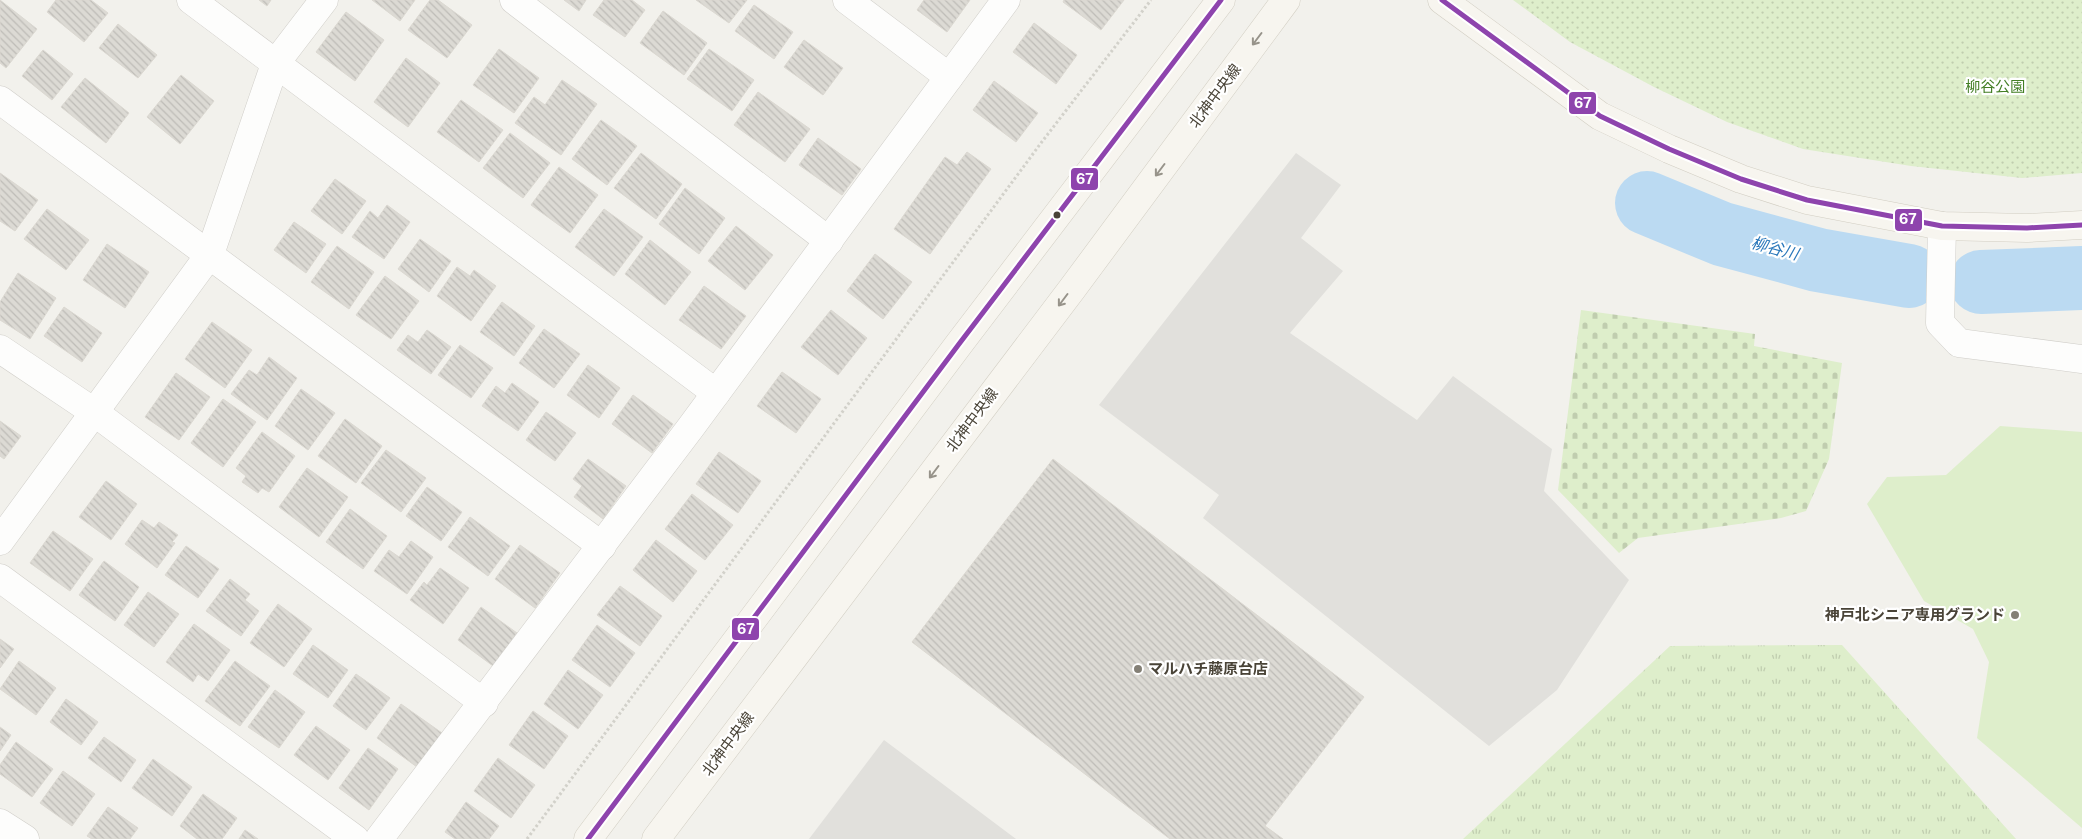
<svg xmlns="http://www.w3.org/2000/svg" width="2082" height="839" font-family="'Public Sans','Noto Sans JP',sans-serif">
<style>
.grass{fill:url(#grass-tufts)}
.cemetery{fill:url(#cemetery-stones)}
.park{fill:url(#park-dots)}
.pitch{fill:#deeecb}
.parking{fill:#e1e0dc}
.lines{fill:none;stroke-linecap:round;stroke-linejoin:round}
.river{stroke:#bbdaf2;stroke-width:64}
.building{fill:url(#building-back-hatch);stroke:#dbd8d1}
.street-casing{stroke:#d0cec9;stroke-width:29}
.secondary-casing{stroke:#d2cec3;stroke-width:29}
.path{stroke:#d2d1ca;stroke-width:3;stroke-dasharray:2.5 2.5;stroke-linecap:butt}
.street{stroke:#fdfdfc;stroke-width:28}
.secondary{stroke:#f7f5ef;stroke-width:28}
.bus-1-casing{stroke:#fff;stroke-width:9}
.bus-1{stroke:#8e44ad;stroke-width:5}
.oneway{stroke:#97938a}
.bus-dot{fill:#494337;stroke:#fff;stroke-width:2}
.poi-dot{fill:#848076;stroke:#fff;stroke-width:2}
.labels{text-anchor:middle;stroke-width:4.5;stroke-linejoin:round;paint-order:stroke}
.park-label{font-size:15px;fill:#447f26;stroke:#fff}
.street-label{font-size:15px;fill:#494337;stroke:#fff}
.poi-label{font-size:15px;font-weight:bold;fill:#494337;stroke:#fff;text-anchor:end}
.water-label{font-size:16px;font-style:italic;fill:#2a78bb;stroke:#fff}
.line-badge{stroke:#fff;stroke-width:2}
.badge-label{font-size:14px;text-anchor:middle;font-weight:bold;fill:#fff}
</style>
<defs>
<pattern id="grass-tufts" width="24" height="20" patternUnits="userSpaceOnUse" patternTransform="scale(1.25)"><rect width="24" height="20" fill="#deeecb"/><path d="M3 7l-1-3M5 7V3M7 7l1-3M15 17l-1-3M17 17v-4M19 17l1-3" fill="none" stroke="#c0cdaf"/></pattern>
<pattern id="cemetery-stones" width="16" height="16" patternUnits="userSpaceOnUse" patternTransform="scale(1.25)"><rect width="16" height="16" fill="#deeecb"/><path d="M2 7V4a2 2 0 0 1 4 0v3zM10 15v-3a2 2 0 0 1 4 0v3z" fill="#c0cdaf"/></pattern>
<pattern id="park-dots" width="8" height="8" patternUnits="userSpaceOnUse" patternTransform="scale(1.25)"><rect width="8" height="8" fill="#deeecb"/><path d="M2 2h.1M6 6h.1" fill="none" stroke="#c0cdaf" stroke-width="1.8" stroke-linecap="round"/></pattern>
<pattern id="building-back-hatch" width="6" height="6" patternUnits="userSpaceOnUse" patternTransform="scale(1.25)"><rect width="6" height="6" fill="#dcdad4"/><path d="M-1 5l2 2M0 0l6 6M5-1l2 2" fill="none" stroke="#bebcb7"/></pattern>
</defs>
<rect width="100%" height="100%" fill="#f2f1ec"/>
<polygon class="grass" points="1842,645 2016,839 1463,839 1670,646"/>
<polygon class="cemetery" points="1581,310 1755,334 1754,346 1842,363 1829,459 1806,511 1781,518 1638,538 1619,553 1558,490"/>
<polygon class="park" points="1513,0 2082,0 2082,173 2022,178 1911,166 1803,149 1727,122 1654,87 1570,42"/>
<polygon class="pitch" points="2000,426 2082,432 2082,828 1977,738 1989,662 1973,629 1924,601 1867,504 1887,477 1946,475"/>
<g class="parking">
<polygon points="1296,153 1341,185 1301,238 1343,271 1290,333 1417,420 1453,376 1552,449 1544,491 1629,580 1557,690 1489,746 1203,518 1219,495 1099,405"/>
<polygon points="884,740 1016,839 809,839"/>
</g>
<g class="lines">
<g class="river">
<polyline points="1647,203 1722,234 1818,260 1909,276"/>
<polyline points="1981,282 2082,278"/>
</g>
</g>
<g class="building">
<polygon points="0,0 37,29 6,68 0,63"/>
<polygon points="56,0 91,0 108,13 84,42 47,12"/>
<polygon points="259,0 271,0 267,6"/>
<polygon points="372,0 415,0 400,21"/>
<polygon points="430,0 438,0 472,25 447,58 408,30"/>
<polygon points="564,0 586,0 579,11"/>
<polygon points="604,0 632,0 645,10 625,37 593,15"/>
<polygon points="696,0 747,0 729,23"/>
<polygon points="924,0 970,0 947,32 917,10"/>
<polygon points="1064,0 1124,0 1101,30 1063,2"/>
<polygon points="754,5 793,32 774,59 735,31"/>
<polygon points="663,11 707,43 684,75 640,43"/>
<polygon points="346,12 384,40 355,81 316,52"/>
<polygon points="1034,23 1077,55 1056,84 1013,52"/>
<polygon points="118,24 157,55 138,78 99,48"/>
<polygon points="804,40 843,68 823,95 784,67"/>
<polygon points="499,49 539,78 514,113 473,85"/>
<polygon points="709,49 754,80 732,111 687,79"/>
<polygon points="43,50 73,74 52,100 22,76"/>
<polygon points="406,58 440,83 408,127 374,102"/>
<polygon points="181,75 214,101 180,144 147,117"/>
<polygon points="85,78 129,113 106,143 61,107"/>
<polygon points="562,80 597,104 561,155 515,123 534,97 545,105"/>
<polygon points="994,81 1038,113 1016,142 973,110"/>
<polygon points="758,92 810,129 785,162 734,125"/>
<polygon points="461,100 503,130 479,162 437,132"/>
<polygon points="601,120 637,146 607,185 572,159"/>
<polygon points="510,133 550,163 523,198 483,168"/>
<polygon points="818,138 861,169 842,195 799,165"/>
<polygon points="967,152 991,169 930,254 894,229 945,157 957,165"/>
<polygon points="641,153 682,184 656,219 614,188"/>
<polygon points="559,167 598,195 570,233 531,205"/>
<polygon points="0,173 38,200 15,231 0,221"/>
<polygon points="335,179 366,201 342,234 311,211"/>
<polygon points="685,188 725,218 699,254 659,224"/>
<polygon points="387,205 410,222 384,259 352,237 370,211 378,218"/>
<polygon points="47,209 89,240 66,270 24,239"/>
<polygon points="604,209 643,237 614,276 575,247"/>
<polygon points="294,222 326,244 306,273 274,250"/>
<polygon points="736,226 773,255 745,290 708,261"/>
<polygon points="420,239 451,261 429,292 398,269"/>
<polygon points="650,240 691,272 665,305 625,274"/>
<polygon points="107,244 149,272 125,308 83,280"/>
<polygon points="337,246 374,272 349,309 311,282"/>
<polygon points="875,254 912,282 883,319 847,291"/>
<polygon points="457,267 470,276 474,270 496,286 471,321 437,296"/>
<polygon points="18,273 56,298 30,339 0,320 0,302"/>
<polygon points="385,276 419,301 391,339 356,315"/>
<polygon points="704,286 746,316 721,349 679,320"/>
<polygon points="502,302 535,326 514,356 480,332"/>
<polygon points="64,307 102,333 82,362 44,336"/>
<polygon points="831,310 867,338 838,375 801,347"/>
<polygon points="212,322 252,350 225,388 185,359"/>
<polygon points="544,329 580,354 554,388 519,363"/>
<polygon points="427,330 451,347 431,374 397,350 408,335 418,342"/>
<polygon points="460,345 493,368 471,398 438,375"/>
<polygon points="269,357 297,378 267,420 231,394 249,370 257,375"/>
<polygon points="588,365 620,388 599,418 567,395"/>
<polygon points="782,372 821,399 796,433 757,406"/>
<polygon points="176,373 210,397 179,440 145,417"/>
<polygon points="512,383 539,402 518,431 482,406 496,386 505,393"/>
<polygon points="301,389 335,413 308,450 275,426"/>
<polygon points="633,395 673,424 652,453 612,424"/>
<polygon points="223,399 256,422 223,467 191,443"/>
<polygon points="546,412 576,433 555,461 526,440"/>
<polygon points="345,419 382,446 356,483 318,456"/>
<polygon points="0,421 21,436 4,459 0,456"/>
<polygon points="262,432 295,456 269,492 262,488 258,493 242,482 246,476 236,468"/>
<polygon points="386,450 426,478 401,512 361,483"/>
<polygon points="719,452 761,481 738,513 696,484"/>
<polygon points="588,459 626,486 603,519 574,497 582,486 573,479"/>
<polygon points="1053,459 1364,697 1265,826 1283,839 1170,839 912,642"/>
<polygon points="307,468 348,497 319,537 279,507"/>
<polygon points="106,481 137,504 111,540 79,517"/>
<polygon points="427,487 462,512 441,541 406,516"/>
<polygon points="692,494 733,525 705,560 665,529"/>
<polygon points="350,509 387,536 363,569 326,542"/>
<polygon points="470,517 510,546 488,576 448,547"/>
<polygon points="142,520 154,528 159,522 178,535 172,542 175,543 157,568 125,544"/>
<polygon points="53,531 93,559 70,591 30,563"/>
<polygon points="656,540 697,571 673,602 633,570"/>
<polygon points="411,541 433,557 407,594 374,571 389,550 399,557"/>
<polygon points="520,545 560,573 535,608 495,579"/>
<polygon points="186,546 219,569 198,598 165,575"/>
<polygon points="104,561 139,587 115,621 79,595"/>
<polygon points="440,568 469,588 443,624 410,600 424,582 427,585"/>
<polygon points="230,579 250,594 245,600 259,611 241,636 206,611"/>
<polygon points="620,586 662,616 640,646 597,615"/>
<polygon points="148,592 179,614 154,647 124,625"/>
<polygon points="278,604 312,629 284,667 250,643"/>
<polygon points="481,607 517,633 493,666 458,640"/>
<polygon points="194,624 230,650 208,681 198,674 193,682 166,662"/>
<polygon points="597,625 635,653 610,687 572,660"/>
<polygon points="0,639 14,649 0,668"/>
<polygon points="313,645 348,670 328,698 293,674"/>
<polygon points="19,661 56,688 36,715 0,689"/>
<polygon points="235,661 270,686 240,726 205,701"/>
<polygon points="568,670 603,695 578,729 544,704"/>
<polygon points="356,674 390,698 366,730 333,706"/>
<polygon points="275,690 305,712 279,748 248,727"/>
<polygon points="66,699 98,722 81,745 50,722"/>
<polygon points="401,704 442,733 417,767 377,738"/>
<polygon points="533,711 568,736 544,769 509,745"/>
<polygon points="316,726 350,750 328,780 294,755"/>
<polygon points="0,727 11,735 0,751"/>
<polygon points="104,737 136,760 121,782 88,758"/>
<polygon points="16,742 53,769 32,797 0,774 0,765"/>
<polygon points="368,748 398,769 369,810 339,788"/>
<polygon points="498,758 535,785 511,818 474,791"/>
<polygon points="153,759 192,787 172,816 132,788"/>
<polygon points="63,771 95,794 72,826 40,803"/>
<polygon points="203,794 237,818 222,839 197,839 180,826"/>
<polygon points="466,802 499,826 489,839 455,839 445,832"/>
<polygon points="108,807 138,828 130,839 92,839 87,836"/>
<polygon points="245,830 258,839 239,839"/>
</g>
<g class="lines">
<g class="street-casing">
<g id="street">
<polyline points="191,0 716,393"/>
<polyline points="514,0 829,241"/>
<polyline points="847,0 949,77"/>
<polyline points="0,100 602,546"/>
<polyline points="1942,226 1940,323 1959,343 2082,359"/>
<polyline points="0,349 94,412 484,703"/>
<polyline points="0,541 210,254 275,64 324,0"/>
<polyline points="0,578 355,839"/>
<polyline points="0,823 25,839"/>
<polyline points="379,839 691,427 1006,0"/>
</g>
</g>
<g class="secondary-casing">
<g id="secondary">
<polyline points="1442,0 1600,116 1669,149 1741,179 1807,200 1942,226 2027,228 2082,225"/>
<polyline points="588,839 959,344 1221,0"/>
<polyline points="656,839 1072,289 1286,0"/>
</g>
</g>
<polyline class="path" points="527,839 1041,143 1151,0"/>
<use href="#street" class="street"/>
<use href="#secondary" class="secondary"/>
<g class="bus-1-casing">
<g id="bus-1">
<polyline points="1442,0 1600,116 1669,149 1741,179 1807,200 1942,226 2027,228 2082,225"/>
<polyline points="588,839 959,344 1221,0"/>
</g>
</g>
<use href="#bus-1" class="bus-1"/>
</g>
<defs><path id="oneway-shaft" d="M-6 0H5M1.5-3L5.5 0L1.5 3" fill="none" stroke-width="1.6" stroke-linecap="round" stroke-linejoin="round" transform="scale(1.25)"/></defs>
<g class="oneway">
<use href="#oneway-shaft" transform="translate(1257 39) rotate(127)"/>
<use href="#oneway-shaft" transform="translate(1160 170) rotate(127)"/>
<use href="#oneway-shaft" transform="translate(1063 300) rotate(127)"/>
<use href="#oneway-shaft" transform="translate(934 472) rotate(127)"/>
</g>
<circle class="bus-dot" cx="1057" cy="215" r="4.5"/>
<g class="poi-dot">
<circle cx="2015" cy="615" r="5"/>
<circle cx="1138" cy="669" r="5"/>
</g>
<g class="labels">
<g class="park-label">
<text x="1995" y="92">柳谷公園</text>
</g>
<g class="street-label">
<text transform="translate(1215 96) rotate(-53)" y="5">北神中央線</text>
<text transform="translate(972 420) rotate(-53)" y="5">北神中央線</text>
<text transform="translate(728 744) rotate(-53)" y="5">北神中央線</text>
</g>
<g class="poi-label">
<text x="2005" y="620">神戸北シニア専用グランド</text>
<text x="1148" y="674" text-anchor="start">マルハチ藤原台店</text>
</g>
<g class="water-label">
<text transform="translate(1775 248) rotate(15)" y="6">柳谷川</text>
</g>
</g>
<g class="line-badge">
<rect x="1568" y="91" width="29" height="24" rx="5" fill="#8e44ad"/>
<rect x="1070" y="167" width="29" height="24" rx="5" fill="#8e44ad"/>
<rect x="1894" y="208" width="29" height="24" rx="5" fill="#8e44ad"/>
<rect x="731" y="617" width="29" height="24" rx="5" fill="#8e44ad"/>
</g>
<g class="badge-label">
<text x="1583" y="108">67</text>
<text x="1085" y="184">67</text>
<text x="1908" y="224">67</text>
<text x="746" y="634">67</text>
</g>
</svg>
